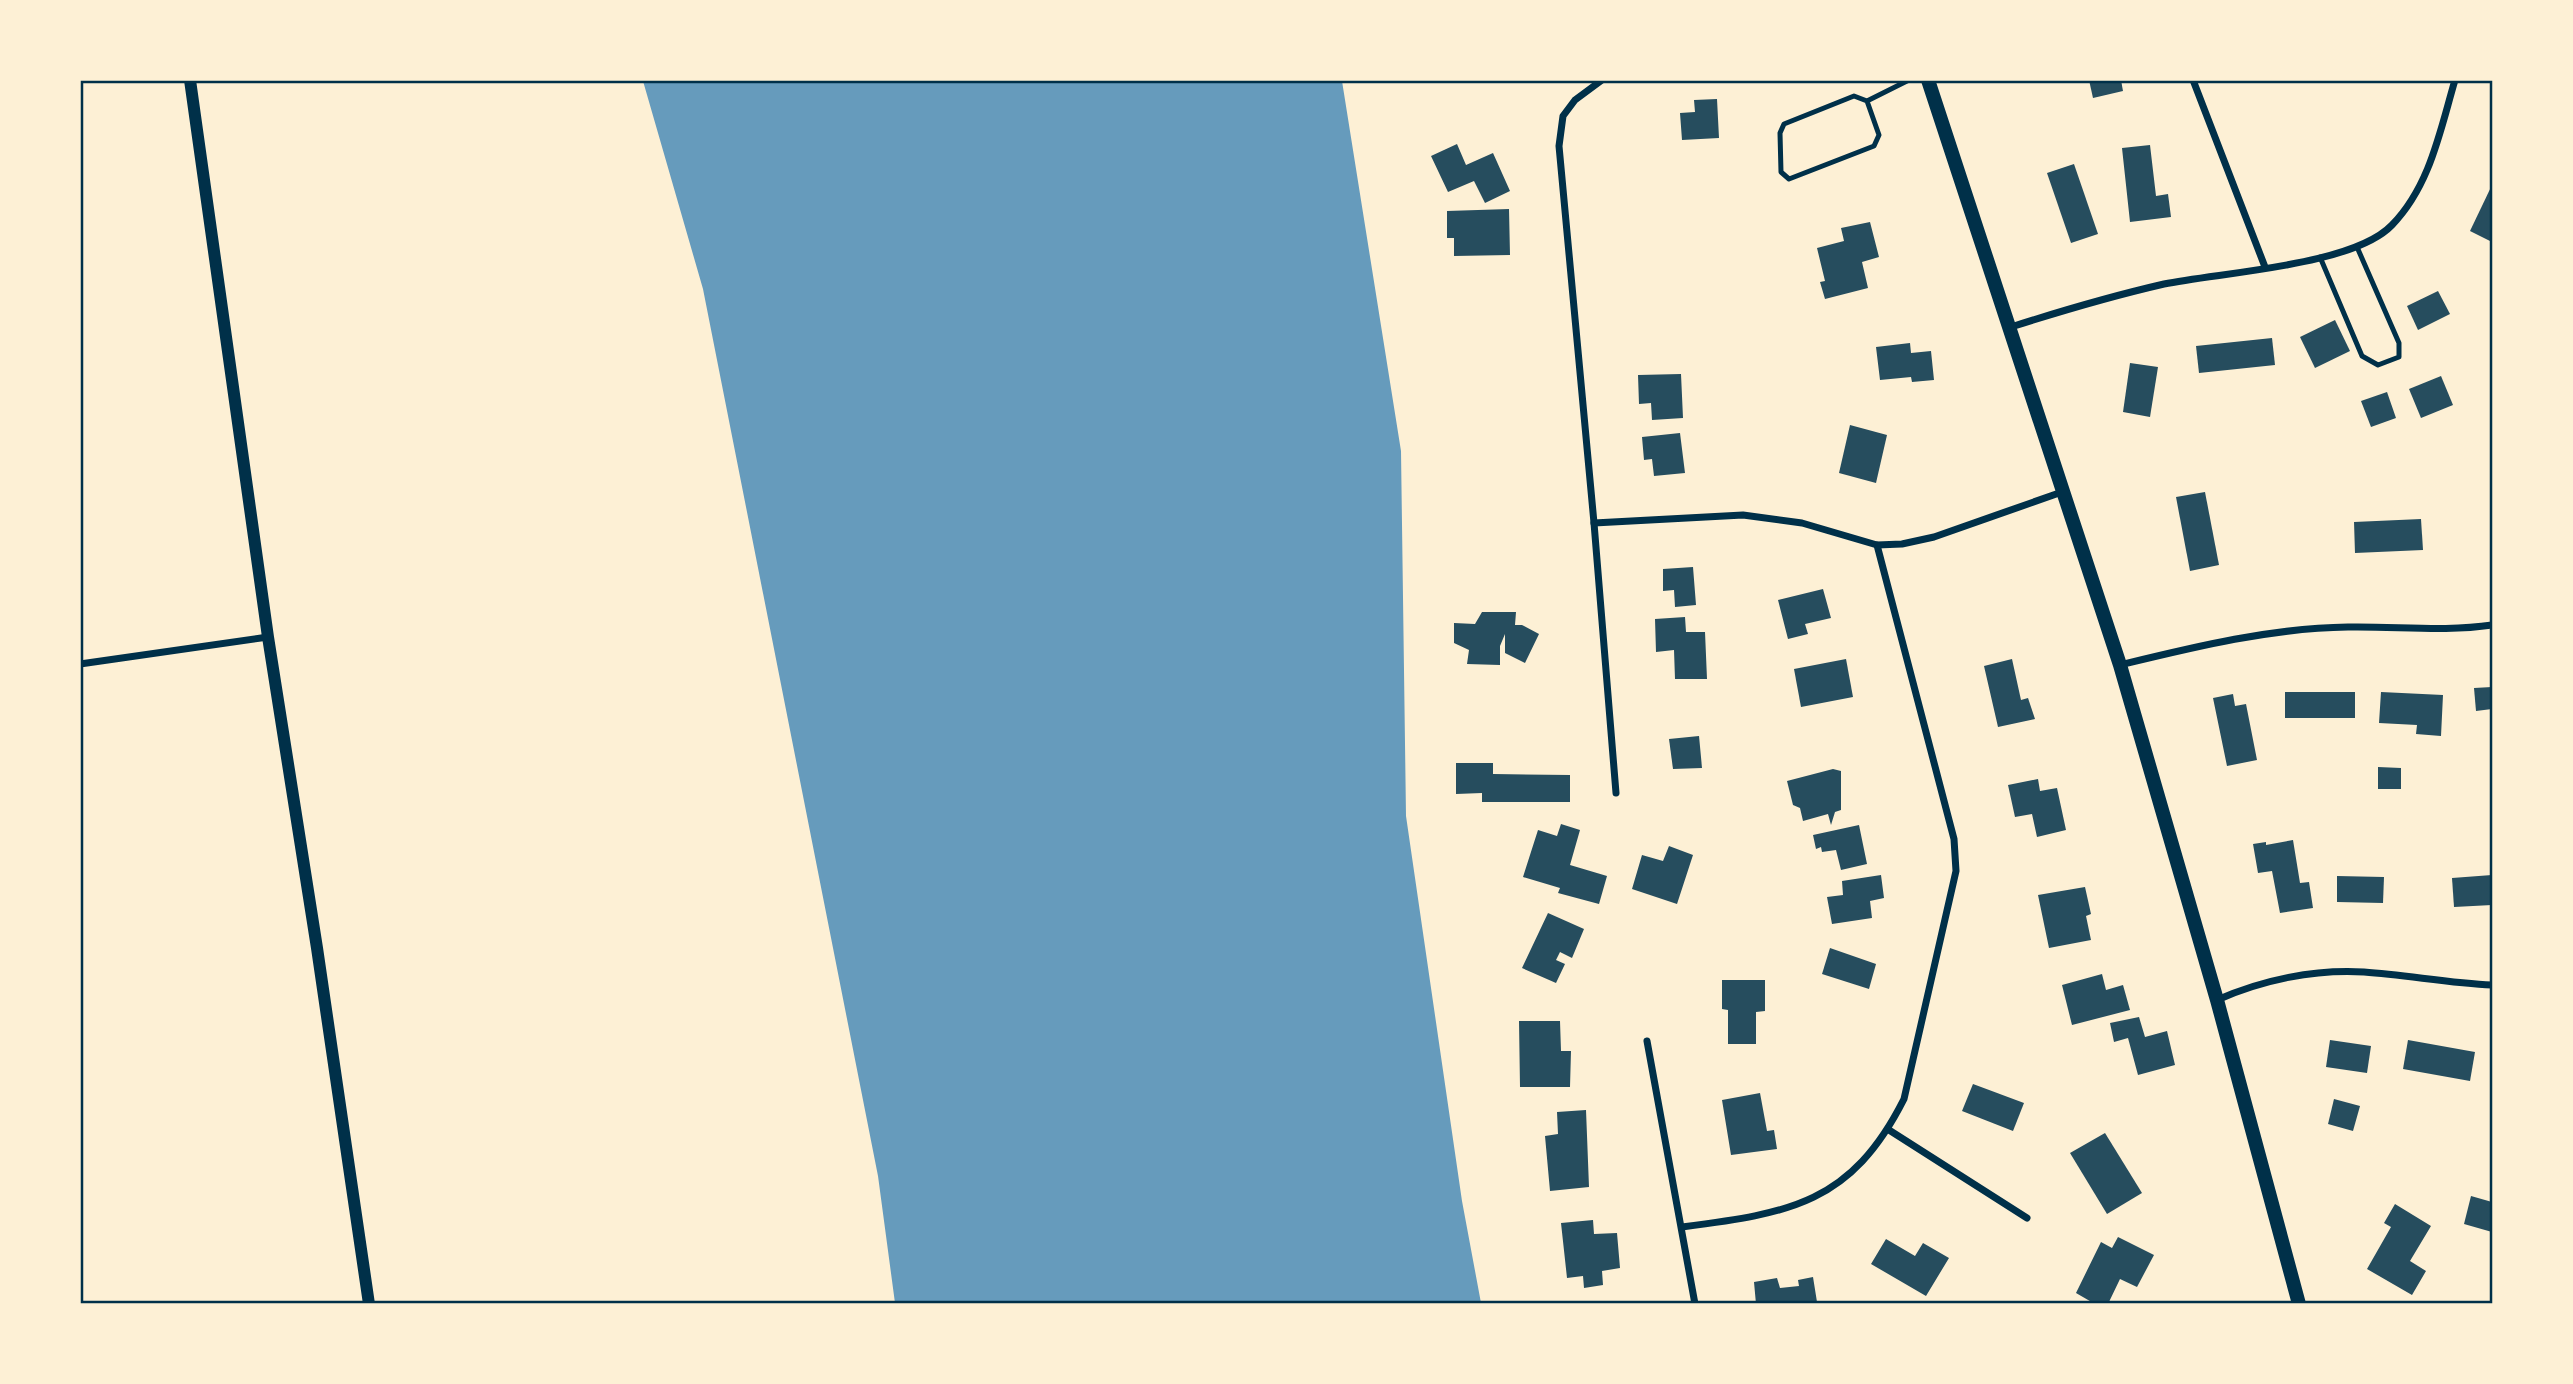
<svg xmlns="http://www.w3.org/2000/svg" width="2573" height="1384" font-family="'Varela Round',sans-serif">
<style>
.water{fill:#669bbc}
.building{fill:#264d5e}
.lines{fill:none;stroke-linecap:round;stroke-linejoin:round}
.service{stroke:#003049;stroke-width:5}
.minor{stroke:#003049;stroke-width:7}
.tertiary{stroke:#003049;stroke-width:12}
.secondary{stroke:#003049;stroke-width:14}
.neatline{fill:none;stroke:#003049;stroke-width:2.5}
</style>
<rect width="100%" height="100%" fill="#fdf0d5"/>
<polygon class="water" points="643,81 1342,81 1401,451 1406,816 1462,1201 1481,1303 895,1303 878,1176 703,289"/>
<g class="building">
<polygon points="2089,80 2121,80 2123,91 2093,98"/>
<polygon points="1717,99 1719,138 1682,140 1680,113 1695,112 1694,100"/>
<polygon points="1457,144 1466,165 1493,153 1510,191 1485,203 1474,181 1448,192 1431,156"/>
<polygon points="2150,145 2156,196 2168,194 2171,217 2130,222 2122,148"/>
<polygon points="2074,164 2098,234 2071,243 2047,173"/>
<polygon points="2492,185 2492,242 2470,231"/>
<polygon points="1509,209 1510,255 1454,256 1454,238 1447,238 1447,211"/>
<polygon points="1870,222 1879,257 1862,262 1868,288 1825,299 1820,282 1825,281 1817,248 1844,241 1841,228"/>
<polygon points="2438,291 2450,314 2418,330 2407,306"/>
<polygon points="2335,320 2350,351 2315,368 2300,337"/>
<polygon points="2272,338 2275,365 2199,373 2196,346"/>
<polygon points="1910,343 1911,353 1931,351 1934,380 1912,382 1911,377 1880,380 1876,347"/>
<polygon points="2130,363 2158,367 2150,417 2123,412"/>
<polygon points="1681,374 1683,418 1652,420 1651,403 1639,404 1638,375"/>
<polygon points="2441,376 2453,405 2421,418 2409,389"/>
<polygon points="2387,392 2396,418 2371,427 2361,401"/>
<polygon points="1850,425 1887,435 1876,483 1839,473"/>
<polygon points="1680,433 1685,473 1654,476 1652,459 1644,460 1642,437"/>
<polygon points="2205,492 2219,565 2190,571 2176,497"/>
<polygon points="2421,519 2423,550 2355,553 2354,522"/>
<polygon points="1693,567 1696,605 1675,607 1674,590 1663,591 1663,569"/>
<polygon points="1823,589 1831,618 1805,624 1808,634 1788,639 1778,600"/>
<polygon points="1482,612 1516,612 1515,625 1522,625 1539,634 1525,663 1505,653 1505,634 1500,646 1500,665 1467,664 1469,650 1454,643 1454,623 1475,624"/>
<polygon points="1685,617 1686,632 1705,632 1707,679 1675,679 1674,650 1656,652 1655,619"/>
<polygon points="1846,659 1853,697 1801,707 1794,669"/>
<polygon points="2012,659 2021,700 2028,698 2035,719 1998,727 1984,666"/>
<polygon points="2492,687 2492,709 2476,711 2474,688"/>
<rect x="2285" y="692" width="70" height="26"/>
<polygon points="2381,692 2443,695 2441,736 2416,734 2417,725 2379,723"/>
<polygon points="2233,694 2235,706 2246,704 2257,760 2227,766 2213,698"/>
<polygon points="1699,736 1702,768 1673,769 1669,739"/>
<polygon points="1456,763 1493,763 1493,774 1570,775 1570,802 1482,802 1482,793 1456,794"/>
<polygon points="2378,767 2401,768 2401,789 2378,789"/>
<polygon points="1833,769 1841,771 1841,810 1835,812 1831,825 1828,814 1803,821 1800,808 1793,805 1787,781"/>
<polygon points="2038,779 2040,791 2057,788 2066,830 2037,837 2032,814 2015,817 2008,785"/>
<polygon points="1561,824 1580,830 1570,865 1607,876 1599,904 1558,893 1560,888 1523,877 1538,830 1557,836"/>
<polygon points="1859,825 1867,864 1841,870 1836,850 1822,852 1821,847 1816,849 1813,835"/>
<polygon points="2293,840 2300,883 2309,882 2313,908 2280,913 2272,871 2258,873 2253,844 2266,842 2266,845"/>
<polygon points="1669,846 1693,855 1677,904 1632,889 1642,855 1663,861"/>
<polygon points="1881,875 1884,898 1870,901 1872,918 1832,924 1827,897 1843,895 1842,881"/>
<polygon points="2492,875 2492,905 2454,907 2452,878"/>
<polygon points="2337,876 2384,877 2383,903 2337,902"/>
<polygon points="2085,887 2091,914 2086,916 2091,940 2049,948 2038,895"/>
<polygon points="1548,913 1584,929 1572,958 1560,952 1556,960 1565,964 1556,983 1522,968"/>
<polygon points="1830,948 1876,964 1869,989 1822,974"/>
<polygon points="2102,974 2106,990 2123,985 2130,1010 2072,1025 2062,985"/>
<polygon points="1722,980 1765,980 1765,1011 1756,1012 1756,1044 1728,1044 1728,1010 1722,1009"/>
<polygon points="2139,1017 2145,1037 2167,1031 2175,1065 2138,1075 2128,1038 2114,1042 2110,1023"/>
<polygon points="1519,1021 1560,1021 1561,1051 1571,1051 1570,1087 1520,1087"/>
<polygon points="2330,1040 2371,1046 2367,1073 2326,1067"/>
<polygon points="2408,1040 2475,1052 2470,1081 2403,1069"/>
<polygon points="1973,1084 2024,1103 2013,1131 1962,1111"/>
<polygon points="1760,1093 1767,1131 1774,1130 1777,1149 1731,1155 1722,1100"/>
<polygon points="2334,1099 2360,1106 2353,1131 2328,1124"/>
<polygon points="1586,1110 1589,1187 1550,1191 1545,1136 1558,1134 1557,1112"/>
<polygon points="2105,1133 2142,1193 2107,1214 2070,1153"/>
<polygon points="2471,1196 2492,1202 2492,1232 2464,1224"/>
<polygon points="2395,1204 2431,1226 2410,1261 2426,1271 2412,1295 2367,1269 2391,1227 2384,1223"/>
<polygon points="1593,1220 1594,1234 1617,1233 1620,1268 1602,1271 1603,1285 1584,1288 1583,1276 1567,1278 1561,1223"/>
<polygon points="2118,1237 2154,1255 2137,1287 2120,1279 2108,1304 2095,1304 2076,1293 2101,1242 2112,1248"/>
<polygon points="1886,1239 1915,1256 1923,1243 1949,1258 1926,1296 1871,1264"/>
<polygon points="1813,1277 1817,1302 1756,1304 1754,1282 1777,1278 1780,1288 1799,1286 1798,1280"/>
</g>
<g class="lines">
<g class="service">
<polyline points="1867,101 1879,135 1874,146 1789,179 1781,172 1780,133 1784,124 1854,96 1867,101 1909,80"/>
<polyline points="2320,257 2362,356 2378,365 2399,357 2399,343 2357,247"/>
</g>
<g class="minor">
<polyline points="1602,80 1575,100 1563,116 1559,146 1594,523 1616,793"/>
<polyline points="2193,80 2265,267"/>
<path d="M2011,327c50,-16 101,-31 153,-43 58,-12 189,-18 228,-59 38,-39 48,-94 63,-145"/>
<polyline points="1594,523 1743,515 1802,523 1877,545 1902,544 1934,537 2062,492"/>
<polyline points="80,664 268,637"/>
<path d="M2120,665c74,-18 151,-37 228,-38 48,-1 97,5 144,-2"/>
<path d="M2217,1000c45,-20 97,-31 147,-28 43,3 85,11 128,13"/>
<polyline points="1647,1041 1695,1304"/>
<polyline points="1889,1130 2027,1218"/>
<path d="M1682,1227c108,-14 169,-23 222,-128l52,-228 -2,-32 -77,-294"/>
</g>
<polyline class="tertiary" points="190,80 268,637 317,948 369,1304"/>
<polyline class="secondary" points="1928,80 2120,665 2217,1000 2299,1304"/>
</g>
<rect width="2573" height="1384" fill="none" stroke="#fdf0d5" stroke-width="164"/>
<rect x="82" y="82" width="2409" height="1220" class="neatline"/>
</svg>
